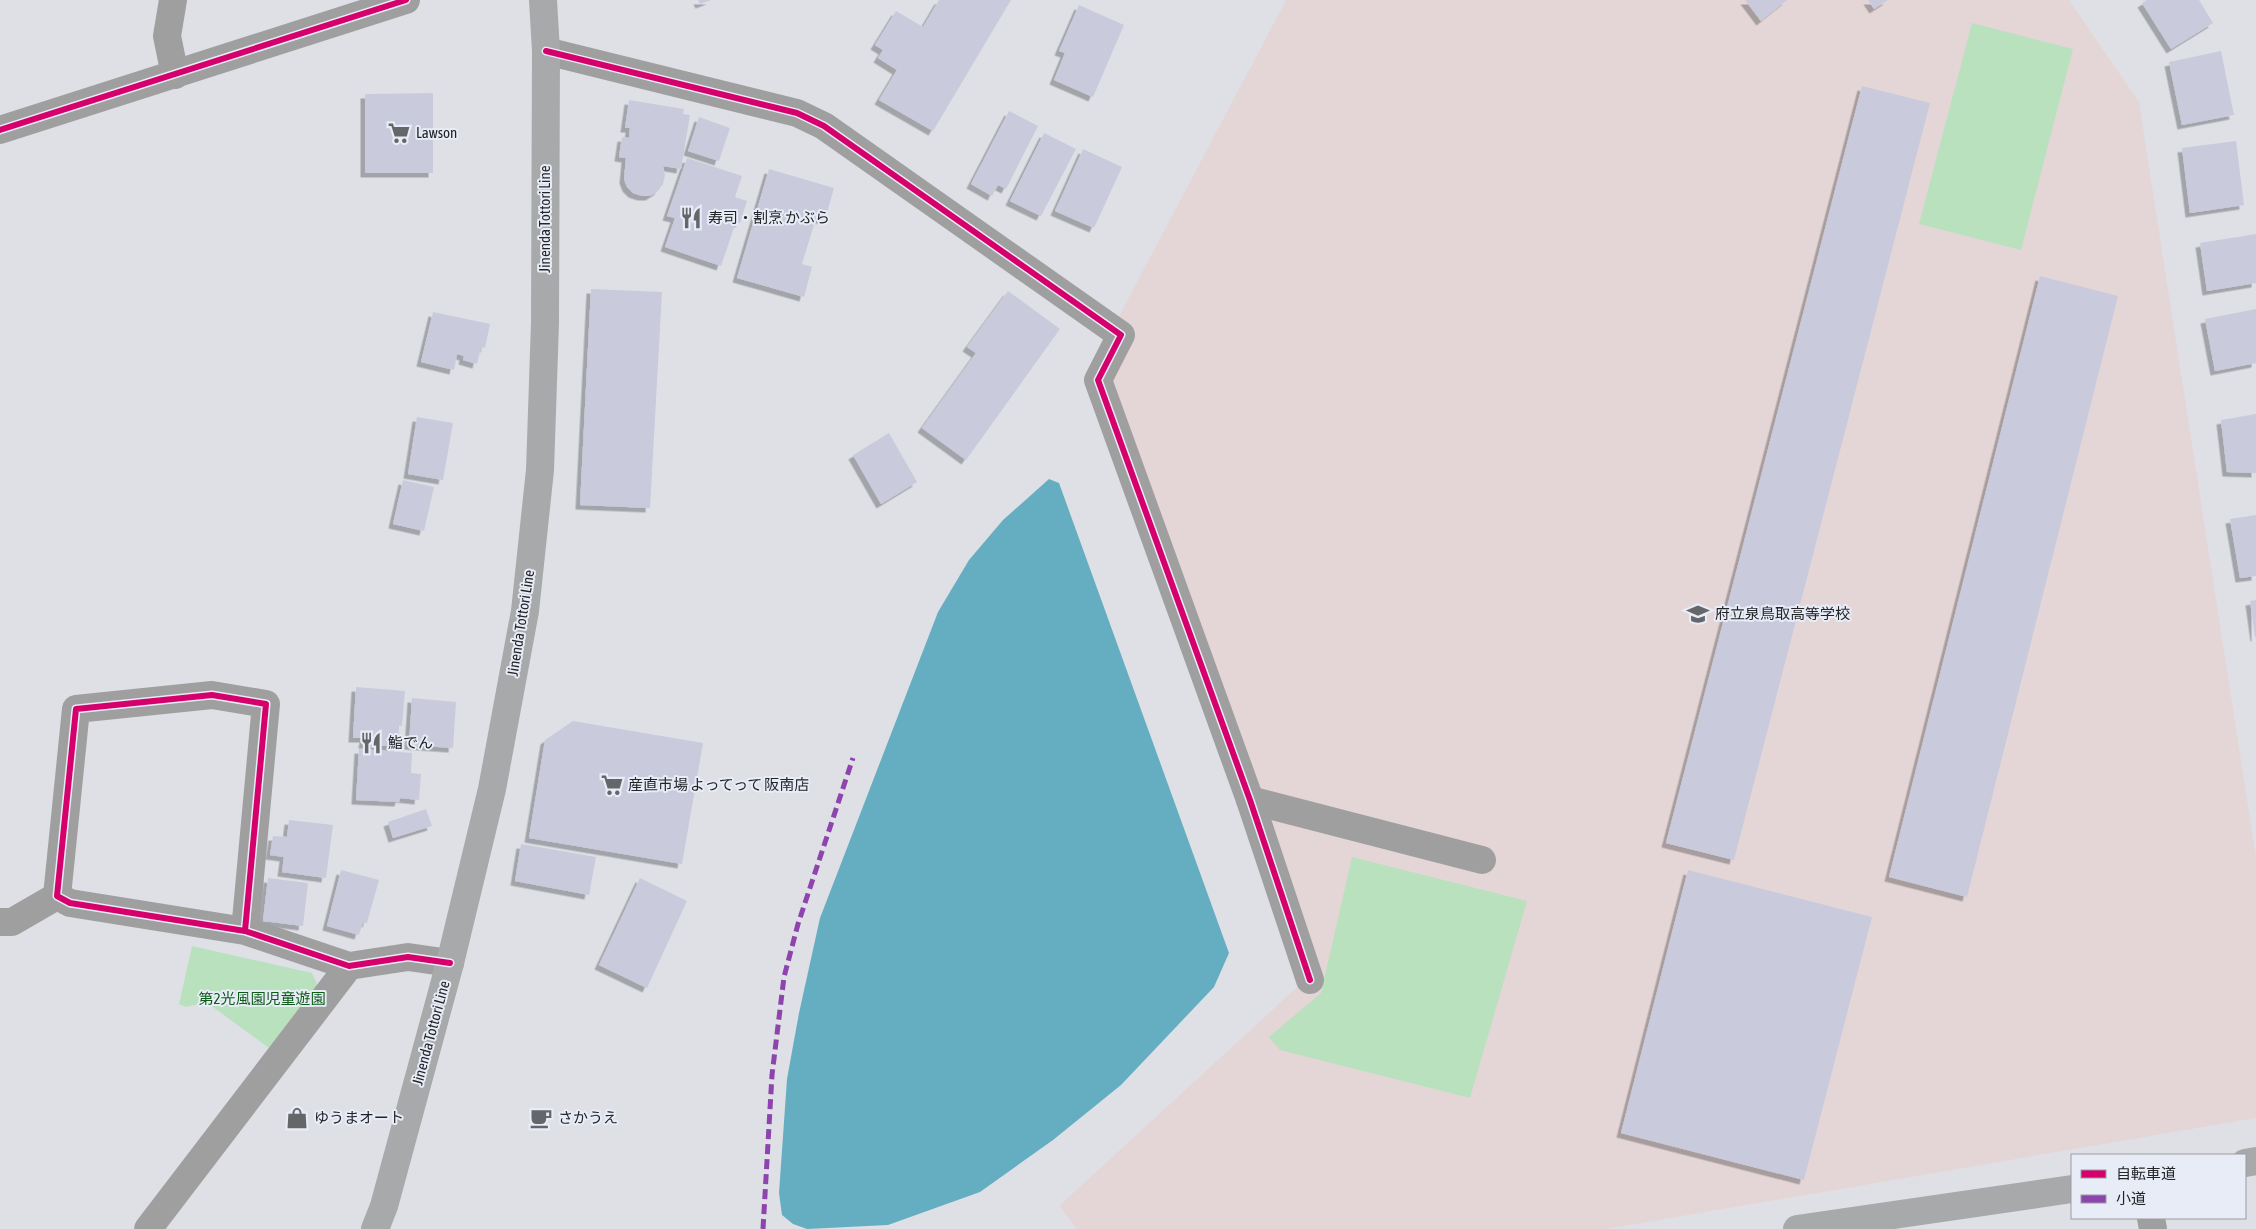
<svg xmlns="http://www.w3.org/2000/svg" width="2256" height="1229" font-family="'Asap Condensed','Noto Sans JP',sans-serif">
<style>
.education{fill:#e4d6d7}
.green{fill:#b9e1bd}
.water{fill:#65aec2}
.building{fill:#c9cbdc;filter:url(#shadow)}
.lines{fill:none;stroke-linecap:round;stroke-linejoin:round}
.street{stroke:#a09fa0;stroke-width:28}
.secondary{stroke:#a8a9aa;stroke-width:28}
.quiet{stroke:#8e44ad;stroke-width:5;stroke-dasharray:10 5;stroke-linecap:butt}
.cycleway-casing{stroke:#e8ecf6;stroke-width:9}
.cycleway{stroke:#d6006c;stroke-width:6}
.labels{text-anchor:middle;stroke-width:4;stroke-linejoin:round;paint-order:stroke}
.poi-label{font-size:15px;fill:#232428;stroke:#e8ecf6;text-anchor:start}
.street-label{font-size:15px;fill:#232428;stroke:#e8ecf6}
.park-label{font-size:15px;fill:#0c5b18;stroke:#e8ecf6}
</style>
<defs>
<filter id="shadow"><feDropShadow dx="-4.5" dy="4.5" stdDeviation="0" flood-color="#0004"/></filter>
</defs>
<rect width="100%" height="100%" fill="#dee0e6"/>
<polygon class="education" points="1286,0 2069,0 2139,102 2256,857 2256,1118 1606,1229 1077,1229 1059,1206 1308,977 1090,371"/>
<g class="green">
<polygon points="1972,23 2073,49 2021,250 1919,224"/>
<polygon points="1352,857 1527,901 1470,1098 1280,1050 1269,1037 1321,993"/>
<polygon points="192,946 312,973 318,986 269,1048 206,1002 186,1007 179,1004"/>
</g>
<polygon class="water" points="1049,479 1059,483 1229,953 1214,987 1121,1085 1053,1140 980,1192 888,1225 807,1229 793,1224 782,1215 779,1193 787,1079 799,1013 820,918 938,612 969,560 1003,520"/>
<g class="building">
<polygon points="698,0 711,0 700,4"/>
<polygon points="939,0 1011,0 933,131 879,100 897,70 878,58 883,50 875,45 896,11 923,27"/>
<polygon points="1745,0 1787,0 1761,21"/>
<polygon points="1868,0 1888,0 1874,9"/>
<polygon points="2147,0 2199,0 2213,23 2171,49 2142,3"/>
<polygon points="1079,5 1124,25 1093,97 1054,80 1065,53 1059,51"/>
<polygon points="2221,51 2234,115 2182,125 2169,62"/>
<polygon points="1862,86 1930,103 1734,860 1666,843"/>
<polygon points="433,93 433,173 365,173 365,94"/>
<polygon points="629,100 684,109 683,114 690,115 681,169 663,166 665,175 663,184 658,191 650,196 642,196 633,193 627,187 624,179 626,158 619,157 622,137 629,138 630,128 625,128"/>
<polygon points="1009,111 1038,126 1006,189 998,185 992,196 971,184"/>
<polygon points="699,117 730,128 719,161 688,151"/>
<polygon points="1044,133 1076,149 1041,216 1010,201"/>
<polygon points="2236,141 2244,205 2190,213 2182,148"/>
<polygon points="1083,149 1122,167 1094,228 1055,211"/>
<polygon points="687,158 742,176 735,197 747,201 740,223 736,222 721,266 665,247 675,218 667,216"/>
<polygon points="769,169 834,188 825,220 816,218 802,264 812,267 804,297 737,278"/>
<polygon points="2256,234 2256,283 2207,291 2200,243"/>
<polygon points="2040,276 2118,296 1967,897 1889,877"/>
<polygon points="591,289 662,292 650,508 580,505"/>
<polygon points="1008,291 1060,329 966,460 922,428 976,353 967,347"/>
<polygon points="2256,309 2256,363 2215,371 2205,319"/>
<polygon points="433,312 490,324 485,348 481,347 477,364 463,360 464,356 457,354 454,370 421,362"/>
<polygon points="2256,414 2256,473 2227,472 2221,420"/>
<polygon points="417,417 453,423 443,480 408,474"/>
<polygon points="889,433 917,482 881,504 853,455"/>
<polygon points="403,480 434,487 424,531 393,524"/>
<polygon points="2256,515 2256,576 2240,578 2230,519"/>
<polygon points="2256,600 2256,637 2255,637 2250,601"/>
<polygon points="356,687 405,691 402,726 399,726 398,747 363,744 364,738 353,738"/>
<polygon points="412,698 456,702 453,748 409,745"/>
<polygon points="573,721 703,743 682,864 529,838 545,740"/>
<polygon points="359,749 412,753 411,773 421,774 419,800 400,798 399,802 356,800"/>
<polygon points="426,809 432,826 393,838 388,822"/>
<polygon points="289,820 333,825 326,878 282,872 284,857 270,855 273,836 287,837"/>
<polygon points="521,844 596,857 589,895 515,881"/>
<polygon points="341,870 379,880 367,923 363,922 359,935 327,926"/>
<polygon points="1688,870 1872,917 1804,1180 1621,1133"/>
<polygon points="268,878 308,883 303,926 263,921"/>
<polygon points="640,878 687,901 647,988 599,965"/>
</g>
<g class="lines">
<g class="street">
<polyline points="173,0 167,36 175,75"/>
<polyline points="546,51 797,113 824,126 1121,335 1098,380 1250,800 1310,980"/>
<polyline points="0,130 406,0"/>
<polyline points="1250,800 1482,860"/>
<polyline points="0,922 12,922 57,896"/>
<polyline points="245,931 266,704 212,695 76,709 57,896 70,903 245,931 349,966 408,957 450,963"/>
<polyline points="2151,1218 2153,1229"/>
<polyline points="148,1229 349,966"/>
</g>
<g class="secondary">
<polyline points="2245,1163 2256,1161"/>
<polyline points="375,1229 384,1206 450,963 492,789 525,611 540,470 545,323 546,51 543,0"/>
<polyline points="1797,1229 2072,1189"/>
</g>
<polyline class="quiet" points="763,1229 772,1075 784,977 798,924 853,758"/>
<g class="cycleway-casing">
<g id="cycleway">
<polyline points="546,51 797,113 824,126 1121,335 1098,380 1250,800 1310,980"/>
<polyline points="0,130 406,0"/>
<polyline points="245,931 266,704 212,695 76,709 57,896 70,903 245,931 349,966 408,957 450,963"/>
</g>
</g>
<use href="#cycleway" class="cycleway"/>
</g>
<defs>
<g id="supermarket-bare" transform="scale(1.725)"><path d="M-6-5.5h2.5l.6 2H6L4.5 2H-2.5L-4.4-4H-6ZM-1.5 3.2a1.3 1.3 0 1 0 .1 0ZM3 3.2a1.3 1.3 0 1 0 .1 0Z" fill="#64666a" stroke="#e8ecf6" stroke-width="2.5" paint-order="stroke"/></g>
<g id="restaurant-bare" transform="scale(1.725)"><path d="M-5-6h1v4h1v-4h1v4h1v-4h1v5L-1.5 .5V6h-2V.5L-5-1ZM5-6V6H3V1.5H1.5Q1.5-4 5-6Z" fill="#64666a" stroke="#e8ecf6" stroke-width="2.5" paint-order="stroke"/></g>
<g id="school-bare" transform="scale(1.725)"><path d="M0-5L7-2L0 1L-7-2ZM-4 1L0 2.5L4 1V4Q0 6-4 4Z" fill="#64666a" stroke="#e8ecf6" stroke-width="2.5" paint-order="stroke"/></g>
<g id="shop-bare" transform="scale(1.725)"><path d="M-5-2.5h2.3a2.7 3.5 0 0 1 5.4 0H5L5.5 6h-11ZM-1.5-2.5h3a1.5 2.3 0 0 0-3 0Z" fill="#64666a" stroke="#e8ecf6" stroke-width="2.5" paint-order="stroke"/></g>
<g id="cafe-bare" transform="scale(1.725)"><path d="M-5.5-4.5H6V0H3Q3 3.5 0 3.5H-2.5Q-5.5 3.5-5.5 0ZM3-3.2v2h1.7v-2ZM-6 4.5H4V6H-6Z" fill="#64666a" stroke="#e8ecf6" stroke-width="2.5" paint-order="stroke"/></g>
</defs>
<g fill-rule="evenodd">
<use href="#supermarket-bare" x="399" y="133"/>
<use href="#restaurant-bare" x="691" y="218"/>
<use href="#school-bare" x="1698" y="614"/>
<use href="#restaurant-bare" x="371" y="743"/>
<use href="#supermarket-bare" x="612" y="785"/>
<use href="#shop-bare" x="297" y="1118"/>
<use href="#cafe-bare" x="541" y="1118"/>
</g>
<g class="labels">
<g class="poi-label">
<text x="416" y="138">Lawson</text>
<text x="708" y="223">寿司・割烹 かぶら</text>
<text x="1715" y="619">府立泉鳥取高等学校</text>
<text x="388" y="748">鮨でん</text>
<text x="628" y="790">産直市場 よってって 阪南店</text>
<text x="314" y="1123">ゆうまオート</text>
<text x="558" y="1123">さかうえ</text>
</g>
<g class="street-label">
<text transform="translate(545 219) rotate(-90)" y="5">Jinenda Tottori Line</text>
<text transform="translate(521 623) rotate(-81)" y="5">Jinenda Tottori Line</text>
<text transform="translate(431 1033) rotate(-75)" y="5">Jinenda Tottori Line</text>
</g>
<g class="park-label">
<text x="262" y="1004">第2光風園児童遊園</text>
</g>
</g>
<rect x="2071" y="1154" width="175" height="65" fill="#e8ecf6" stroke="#999ca4"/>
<rect x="2081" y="1170" width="25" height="8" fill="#d6006c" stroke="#999ca4"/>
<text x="2116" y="1179" font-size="15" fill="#232428">自転車道</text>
<rect x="2081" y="1195" width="25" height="8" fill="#8e44ad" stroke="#999ca4"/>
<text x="2116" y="1204" font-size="15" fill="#232428">小道</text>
</svg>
